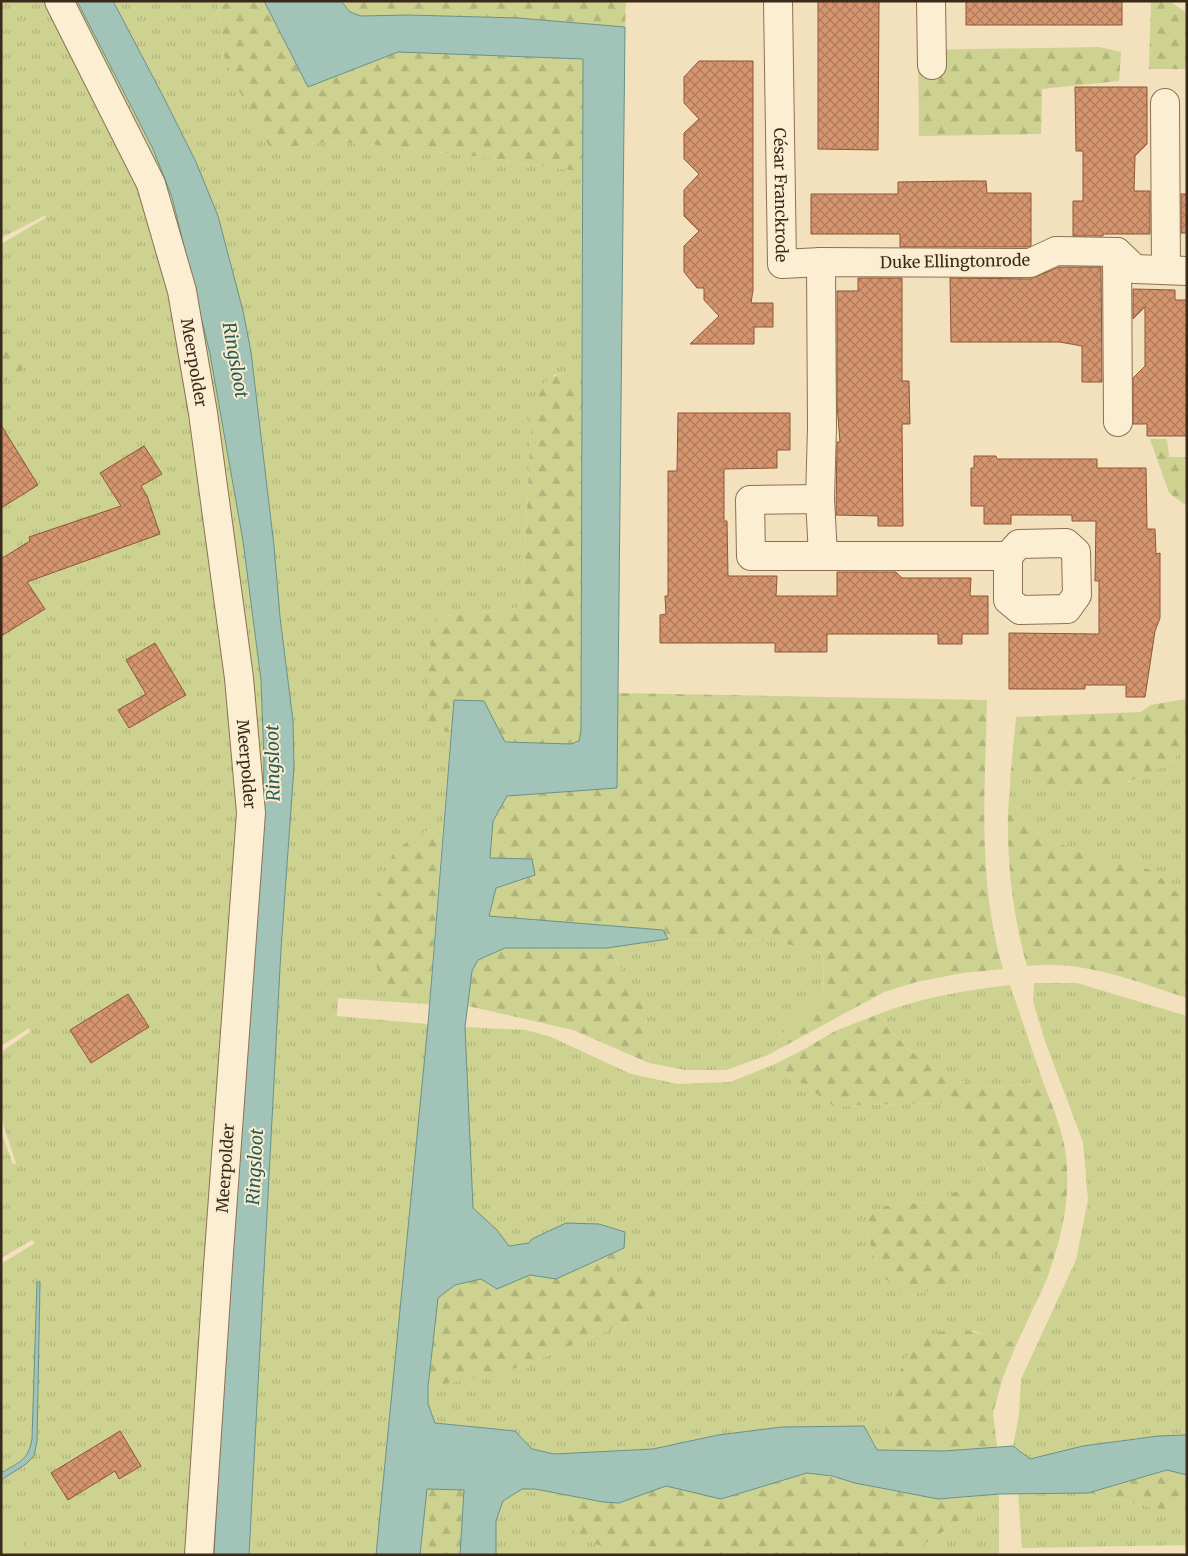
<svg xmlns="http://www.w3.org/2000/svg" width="1188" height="1556" font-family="Merriweather,serif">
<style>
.grass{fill:url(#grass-tufts)}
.forest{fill:url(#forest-firs)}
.pitch{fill:#cdd290}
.water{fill:#a2c3b8;stroke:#689286}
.building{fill:url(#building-cross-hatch);stroke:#8f5637}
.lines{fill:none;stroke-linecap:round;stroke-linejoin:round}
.minor-casing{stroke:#8d7054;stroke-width:30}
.minor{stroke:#fceed2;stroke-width:28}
.labels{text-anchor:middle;stroke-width:4;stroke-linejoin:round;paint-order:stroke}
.street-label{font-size:16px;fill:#3a291b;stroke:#f9ebce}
.water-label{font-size:18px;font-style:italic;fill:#285c56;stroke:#f9ebce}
</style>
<defs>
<pattern id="grass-tufts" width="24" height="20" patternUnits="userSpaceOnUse" patternTransform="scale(1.25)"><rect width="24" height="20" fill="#cdd290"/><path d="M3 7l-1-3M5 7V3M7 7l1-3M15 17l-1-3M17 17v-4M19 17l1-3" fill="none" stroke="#b1b47c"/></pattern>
<pattern id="forest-firs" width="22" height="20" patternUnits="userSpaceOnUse" patternTransform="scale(1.25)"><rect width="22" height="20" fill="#cdd290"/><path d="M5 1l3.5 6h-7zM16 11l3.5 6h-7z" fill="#b1b47c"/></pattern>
<pattern id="building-cross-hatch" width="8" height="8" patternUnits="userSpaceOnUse" patternTransform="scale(1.25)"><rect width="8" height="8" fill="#d5956f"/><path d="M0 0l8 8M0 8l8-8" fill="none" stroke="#ae7a5a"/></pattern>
</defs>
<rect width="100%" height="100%" fill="#f3e0bd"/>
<g class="grass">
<path d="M1,1h76l76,148 19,48 38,157 33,187 18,139 3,80 -2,93 -28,332 -20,370h-213v-75l25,-16 8,-8 6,-174h-3l-5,157c-4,22 -13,23 -31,34v-209l34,-21 -3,-3 -31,18v-126l12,32h3l-15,-47v-65l29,-20 -1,-4 -28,18v-802l46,-27 -3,-1 -43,22z"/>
<polygon points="113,1 217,1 224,56 233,79 286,148 320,142 369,144 498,159 582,172 582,371 554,375 532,401 523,598 517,608 437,617 435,729 451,733 443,827 423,832 369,953 396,1002 338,998 337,1016 428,1024 376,1555 249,1555 281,949 294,767 293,721 280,617 274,546 251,352 243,311 218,216 196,162 163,96"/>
<polygon points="1187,743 1187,900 1180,896 1163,879 1085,854 1047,838 1008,813 1011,770 1031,779 1128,782 1151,773 1172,761"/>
<polygon points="668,939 774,941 823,953 824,997 789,1025 768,1055 726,1070 685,1070 649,1063 644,1003 607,948"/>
<path d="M1034,983h43l110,33v419c-54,1 -105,11 -157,24l-17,-13 6,-31 2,-36 55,-119 12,-60 -5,-58 -38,-101 -12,-40z"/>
<path d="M1010,985l33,97c-21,2 -45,7 -66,3 -41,-8 -76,-38 -98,-71 41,-16 86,-24 131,-29z"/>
<polygon points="465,1027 526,1030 551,1037 631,1074 678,1084 730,1082 775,1064 833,1106 939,1103 962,1106 977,1149 993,1179 928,1202 885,1206 866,1228 873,1254 881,1275 961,1281 973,1267 990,1254 1008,1254 1022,1268 1046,1281 1017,1343 995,1339 974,1331 914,1345 901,1370 891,1403 881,1450 877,1450 864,1426 782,1427 718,1435 653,1449 554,1454 532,1449 515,1431 435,1423 428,1404 428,1387 525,1365 635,1319 611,1279 624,1248 529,1243 509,1246 497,1230 473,1208"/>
<path d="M522,1489h13l41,7 -9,15c8,45 62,35 99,36 13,0 28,5 41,8h-211v-34l7,-20z"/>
<polygon points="1018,1493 1088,1493 1169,1511 1187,1521 1187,1545 1022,1548"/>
<polygon points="999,1494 999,1555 897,1555 917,1549"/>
</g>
<g class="forest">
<polygon points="217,1 264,1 308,87 398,52 583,59 582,172 498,159 369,144 320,142 286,148 269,146 233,79 224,56"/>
<polygon points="341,1 626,1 625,27 518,18 408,15 361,16 350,12"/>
<polygon points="1151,1 1169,1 1187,13 1187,69 1149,69"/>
<polygon points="1099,47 1121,52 1119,81 1042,89 1041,134 919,136 918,50"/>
<polygon points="1,326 27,366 1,383"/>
<path d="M582,371l-1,359 -2,11 -8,3 -66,-2 -51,-42 -3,33 -16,-4 -8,-10 4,-93 6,-9 80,-9 6,-10 9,-197c14,-27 21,-26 50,-30z"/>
<polygon points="1167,439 1169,457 1187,457 1187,506 1169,493 1150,439"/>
<path d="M618,693l369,7c-2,90 -10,182 16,269l-40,4 -47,9 -32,10 -116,63 21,-30 35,-28 -1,-44 -49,-12 -106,-2 -5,-9 -174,-13 7,-29 36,-29h-42l3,-38 14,-25 110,-8z"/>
<path d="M1187,699c0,8 1,39 -1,45 -20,37 -95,50 -132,42 -15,-3 -30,-10 -43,-16l5,-53 125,-5 9,-7z"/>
<path d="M1008,813l39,25 38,16 21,7 42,8 15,10 17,17 7,4v98c-52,-17 -105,-39 -160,-32 -14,-50 -20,-101 -19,-153z"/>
<polygon points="443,827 429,1004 396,1002 369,953 379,894 391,858 403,845 423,832"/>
<polygon points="505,948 607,948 644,1003 649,1063 573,1030 468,1006 472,971 478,960"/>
<path d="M879,1014c22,33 57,63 98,71 21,4 45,-1 66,-3 9,23 20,49 23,74 5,44 -5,84 -20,125l-25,-13 -13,-14h-18l-17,13 -12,14 -41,12 -21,-3 -18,-15 -8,-21 -7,-26 5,-13 14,-9 43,-4 65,-24 -16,-29 -15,-43 -23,-3 -106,3 -58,-42 28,-14 32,-19z"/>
<polygon points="624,1248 612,1278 637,1268 649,1274 654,1284 655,1295 649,1307 635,1319 525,1365 492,1375 428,1387 438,1298 455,1285 481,1279 497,1289 530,1275 556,1278"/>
<path d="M954,1329c22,2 41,10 63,14l-14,34 -10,36 4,34 -53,4 -63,-1c6,-26 16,-89 34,-106 12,-10 25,-12 39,-15z"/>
<polygon points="1168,1470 1187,1475 1187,1521 1169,1511 1088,1493"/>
<path d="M807,1473c43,5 86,21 130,25 17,2 44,-3 62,-4l-82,55 -20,6h-190l-39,-8 -57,2 -30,-10 -12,-15 -2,-14 9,-14 27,6 63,-16 55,13z"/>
<polygon points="427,1489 464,1490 460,1555 420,1555"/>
</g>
<polygon class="pitch" points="1,1511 26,1548 26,1555 1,1555"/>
<g class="water">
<polygon points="77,1 113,1 163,96 196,162 218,216 243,311 251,352 274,546 280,617 293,721 294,767 281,949 249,1555 214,1555 234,1185 262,853 264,760 261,680 243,541 210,354 172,197 153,149"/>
<polygon points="264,1 341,1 350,12 361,16 408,15 518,18 625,27 617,788 507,796 493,821 490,858 532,859 535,875 496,888 489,916 663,930 668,939 607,948 505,948 478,960 472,971 465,1027 473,1208 497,1230 509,1246 529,1243 532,1239 566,1223 599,1224 625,1232 624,1248 556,1279 530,1275 497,1289 481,1279 455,1285 438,1298 428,1387 428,1404 435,1423 515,1431 532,1449 554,1454 653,1449 718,1435 782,1427 864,1426 877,1450 944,1451 1013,1446 1030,1459 1083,1446 1158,1436 1187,1435 1187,1475 1167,1470 1088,1493 999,1494 938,1499 855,1483 832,1476 807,1473 721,1499 666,1486 619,1503 603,1502 535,1489 522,1489 503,1501 496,1521 496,1555 460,1555 464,1490 427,1489 420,1555 376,1555 428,1024 454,700 484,701 505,742 571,744 579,741 581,730 583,59 398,52 308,87"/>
<path d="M37,1282h3l-3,159 -3,15 -8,8 -25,16v-7c18,-11 27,-12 31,-34z"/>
</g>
<g class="building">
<polygon points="818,1 879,1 878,150 818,149"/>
<rect x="966" y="1" width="156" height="24"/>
<polygon points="699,61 753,61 753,290 751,303 773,303 773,327 754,327 754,344 690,344 719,316 704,300 704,288 697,288 684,272 684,246 699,231 684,216 684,190 699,174 684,159 684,133 699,119 684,103 684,77"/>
<polygon points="1075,87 1147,87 1147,144 1135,156 1134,191 1150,191 1150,234 1103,234 1103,236 1073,236 1073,201 1083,201 1083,151 1076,151"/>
<polygon points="964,181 986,181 987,193 1031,193 1031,246 1027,247 900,247 900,234 811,234 811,194 898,194 898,182"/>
<rect x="1181" y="194" width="6" height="39"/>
<polygon points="1059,267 1101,267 1102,382 1082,382 1082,346 1060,342 951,342 950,278 1030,279"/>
<polygon points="858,278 902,278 902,381 909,381 910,424 902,424 903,526 878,526 878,516 836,515 837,442 840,442 837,405 837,291 858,291"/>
<polygon points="1133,289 1175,290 1175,300 1187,300 1187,436 1147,436 1147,424 1133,424 1133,378 1145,366 1145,307 1133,319"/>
<polygon points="678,413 790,413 790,450 777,450 777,468 724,469 724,521 727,521 728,576 777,576 776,596 837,596 837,572 896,572 902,578 971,578 970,596 988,596 988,634 962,634 962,644 938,644 938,634 827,634 827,652 775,652 775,643 660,643 660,615 666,614 665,596 668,596 668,471 677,471"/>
<polygon points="1,425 38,485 1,508"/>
<polygon points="144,446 162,474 141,486 147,496 160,534 27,582 45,609 1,636 1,559 30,541 29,537 121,506 100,473"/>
<polygon points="974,456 996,456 997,459 1097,459 1097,468 1146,468 1147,529 1155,529 1156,554 1160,553 1160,618 1155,631 1145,697 1126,697 1126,685 1085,685 1085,689 1009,689 1009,633 1099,634 1099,581 1095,581 1096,521 1072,521 1072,515 1011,515 1011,524 984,524 984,506 971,506 971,468 974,468"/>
<polygon points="155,643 186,695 129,728 118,710 146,694 126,660"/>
<polygon points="128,994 149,1027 91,1063 70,1030"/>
<polygon points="120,1431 141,1466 119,1479 115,1471 68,1500 51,1473"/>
</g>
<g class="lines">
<g class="minor-casing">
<g id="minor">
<path id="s1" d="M59,1l92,183 31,107 21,122 36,265 12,135 -33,453 -19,289"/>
<path id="s2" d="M778,1l4,263 39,-2 209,1 26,-12 61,1 18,17 52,2"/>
<polyline points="931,1 932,65"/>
<polyline points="1165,103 1166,270"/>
<polyline points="1117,252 1118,422"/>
<polyline points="821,262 822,428 820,499 823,556 1008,556 1019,544 1066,543 1076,552 1077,595 1067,609 1020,610 1008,600 1008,556"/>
<polyline points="820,499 750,500 751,556 823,556"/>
</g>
</g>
<use href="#minor" class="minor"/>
</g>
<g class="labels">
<g class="street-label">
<text dy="6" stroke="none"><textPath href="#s2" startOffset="194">César Franckrode</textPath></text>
<text transform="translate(955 261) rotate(-1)" y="6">Duke Ellingtonrode</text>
<text dy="6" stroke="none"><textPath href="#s1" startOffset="389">Meerpolder</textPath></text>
<text dy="6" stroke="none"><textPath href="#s1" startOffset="794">Meerpolder</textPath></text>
<text transform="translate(225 1168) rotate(-86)" y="6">Meerpolder</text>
</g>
<g class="water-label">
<text transform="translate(235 360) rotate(80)" y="6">Ringsloot</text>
<text transform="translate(273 763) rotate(-91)" y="6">Ringsloot</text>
<text transform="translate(255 1167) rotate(-87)" y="6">Ringsloot</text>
</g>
</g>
<rect width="1188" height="1556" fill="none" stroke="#3a291b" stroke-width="5"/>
</svg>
